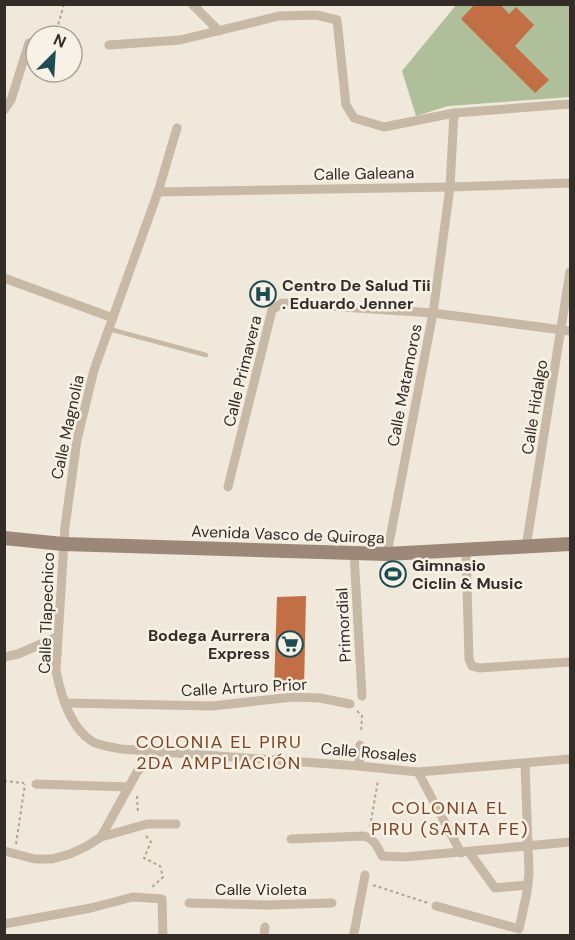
<svg xmlns="http://www.w3.org/2000/svg" width="575" height="940" font-family="'DM Sans',sans-serif">
<style>
.green{fill:#afbf9a}
.building{fill:#c26f46}
.lines{fill:none;stroke-linecap:round;stroke-linejoin:round}
.path{stroke:#b4a390;stroke-width:2;stroke-dasharray:3 3;stroke-linecap:butt}
.lane{stroke:#c8b8a6;stroke-width:4.5}
.street{stroke:#c8b8a6;stroke-width:9}
.secondary{stroke:#9b8878;stroke-width:14}
.labels{text-anchor:middle;stroke-width:5;stroke-linejoin:round;paint-order:stroke}
.street-label{font-size:16px;fill:#342c27;stroke:#f8f1e6}
.poi-label{font-size:16px;font-weight:bold;fill:#342c27;stroke:#f8f1e6;text-anchor:start}
.neighbourhood-label{font-size:18px;letter-spacing:1.5px;fill:#814122;stroke:#f8f1e6}
</style>
<rect width="100%" height="100%" fill="#f0e8da"/>
<polygon class="green" points="456,5 570,5 570,97 448,106 416,116 402,71"/>
<g class="building">
<polygon points="475,4 500,4 509,14 516,7 534,25 515,46 549,80 535,93 461,19"/>
<polygon points="306,596 304,690 274,690 277,597"/>
</g>
<g class="lines">
<g class="path">
<polyline points="55,36 64,4"/>
<polyline points="357,711 362,716 361,733"/>
<polyline points="4,781 24,783"/>
<polyline points="137,796 138,814"/>
<polyline points="370,827 378,780"/>
<polyline points="146,836 151,842 144,858 160,866 163,877 152,887"/>
<polyline points="16,844 25,784"/>
<polyline points="373,885 428,903"/>
</g>
<polyline class="lane" points="109,329 206,355"/>
<g class="street">
<polyline points="192,4 219,31"/>
<polyline points="109,45 180,40 279,16 316,15 337,20 346,105 354,118 384,127 454,113 570,104"/>
<polyline points="4,110 11,100 29,43"/>
<path d="M177,128l-19,64 -64,178 -17,70 -12,87 -9,144c5,24 14,57 37,71 8,4 19,5 28,7l238,17 59,6 152,-13"/>
<polyline points="158,192 450,187 570,183"/>
<polyline points="4,278 113,318"/>
<polyline points="228,487 272,310 282,303 433,313 570,331"/>
<polyline points="526,547 570,272"/>
<polyline points="466,550 469,659 472,666 479,668 570,662"/>
<polyline points="354,553 362,696"/>
<polyline points="387,554 433,313 450,187 454,113"/>
<polyline points="4,657 18,654 57,637"/>
<polyline points="66,703 212,706 293,697 320,698 350,704"/>
<polyline points="359,766 360,745"/>
<polyline points="418,772 461,853"/>
<polyline points="36,784 129,787"/>
<polyline points="101,837 147,824 176,824"/>
<path d="M291,839l73,-3c10,3 14,11 18,20l23,1 165,-15"/>
<polyline points="4,851 35,859 52,859 70,854 87,846 101,837 137,772 158,751"/>
<polyline points="469,852 495,888 528,885"/>
<polyline points="189,903 268,905 332,903"/>
<polyline points="436,906 519,929 527,892 529,873 525,764"/>
<polyline points="4,924 91,908 133,897 162,899 163,936"/>
<polyline points="264,936 265,927"/>
<polyline points="353,936 355,928 365,875"/>
</g>
<polyline class="secondary" points="4,538 63,544 387,554 570,544"/>
</g>
<defs>
<g id="hospital-ring" transform="scale(1.35)"><circle r="9.5" fill="#f8f1e6" stroke="#1e4c54" stroke-width="1.5"/><path d="M-5-5h3v3.5h4V-5h3V5h-3V1.5h-4V5h-3Z" fill="#1e4c54"/></g>
<g id="stadium-ring" transform="scale(1.35)"><circle r="9.5" fill="#f8f1e6" stroke="#1e4c54" stroke-width="1.5"/><path d="M0-5a6.5 5 0 1 0 0 10a6.5 5 0 1 0 0-10ZM-3.5-1.8h7v3.6h-7Z" fill="#1e4c54"/></g>
<g id="supermarket-ring" transform="scale(1.35)"><circle r="9.5" fill="#f8f1e6" stroke="#1e4c54" stroke-width="1.5"/><path d="M-6-5.5h2.5l.6 2H6L4.5 2H-2.5L-4.4-4H-6ZM-1.5 3.2a1.3 1.3 0 1 0 .1 0ZM3 3.2a1.3 1.3 0 1 0 .1 0Z" fill="#1e4c54"/></g>
</defs>
<g fill-rule="evenodd">
<use href="#hospital-ring" x="263" y="294"/>
<use href="#stadium-ring" x="393" y="574"/>
<use href="#supermarket-ring" x="290" y="644"/>
</g>
<g class="labels">
<g class="street-label">
<text transform="translate(364 173) rotate(-1)" y="6">Calle Galeana</text>
<text transform="translate(242 371) rotate(-76)" y="6">Calle Primavera</text>
<text transform="translate(404 385) rotate(-79)" y="6">Calle Matamoros</text>
<text transform="translate(534 407) rotate(-81)" y="6">Calle Hidalgo</text>
<text transform="translate(67 427) rotate(-78)" y="6">Calle Magnolia</text>
<text transform="translate(288 534) rotate(2)" y="6">Avenida Vasco de Quiroga</text>
<text transform="translate(46 613) rotate(-88)" y="6">Calle Tlapechico</text>
<text transform="translate(343 625) rotate(-93)" y="6">Primordial</text>
<text transform="translate(244 687) rotate(-3)" y="6">Calle Arturo Prior</text>
<text transform="translate(369 752) rotate(5)" y="6">Calle Rosales</text>
<text x="261" y="895">Calle Violeta</text>
</g>
<g class="poi-label">
<text x="282" y="291">Centro De Salud Tii<tspan x="282" dy="18">. Eduardo Jenner</tspan></text>
<text x="412" y="571">Gimnasio<tspan x="412" dy="18">Ciclin &amp; Music</tspan></text>
<text x="270" y="641" text-anchor="end">Bodega Aurrera<tspan x="270" dy="18">Express</tspan></text>
</g>
<g class="neighbourhood-label">
<text x="219" y="748">COLONIA EL PIRU<tspan x="219" dy="21">2DA AMPLIACIÓN</tspan></text>
<text x="450" y="814">COLONIA EL<tspan x="450" dy="21">PIRU (SANTA FE)</tspan></text>
</g>
</g>
<rect width="575" height="940" fill="none" stroke="#342c27" stroke-width="12"/>
<g transform="translate(54 54) rotate(24)"><circle r="28" fill="#f8f1e6" stroke="#aaa29a" stroke-width="1.5"/>
<path d="M0-4.5L10 22L0 15L-10 22Z" fill="#1e4c54"/>
<text y="-9" font-size="16" font-weight="bold" text-anchor="middle" fill="#342c27">N</text>
</g>
</svg>
